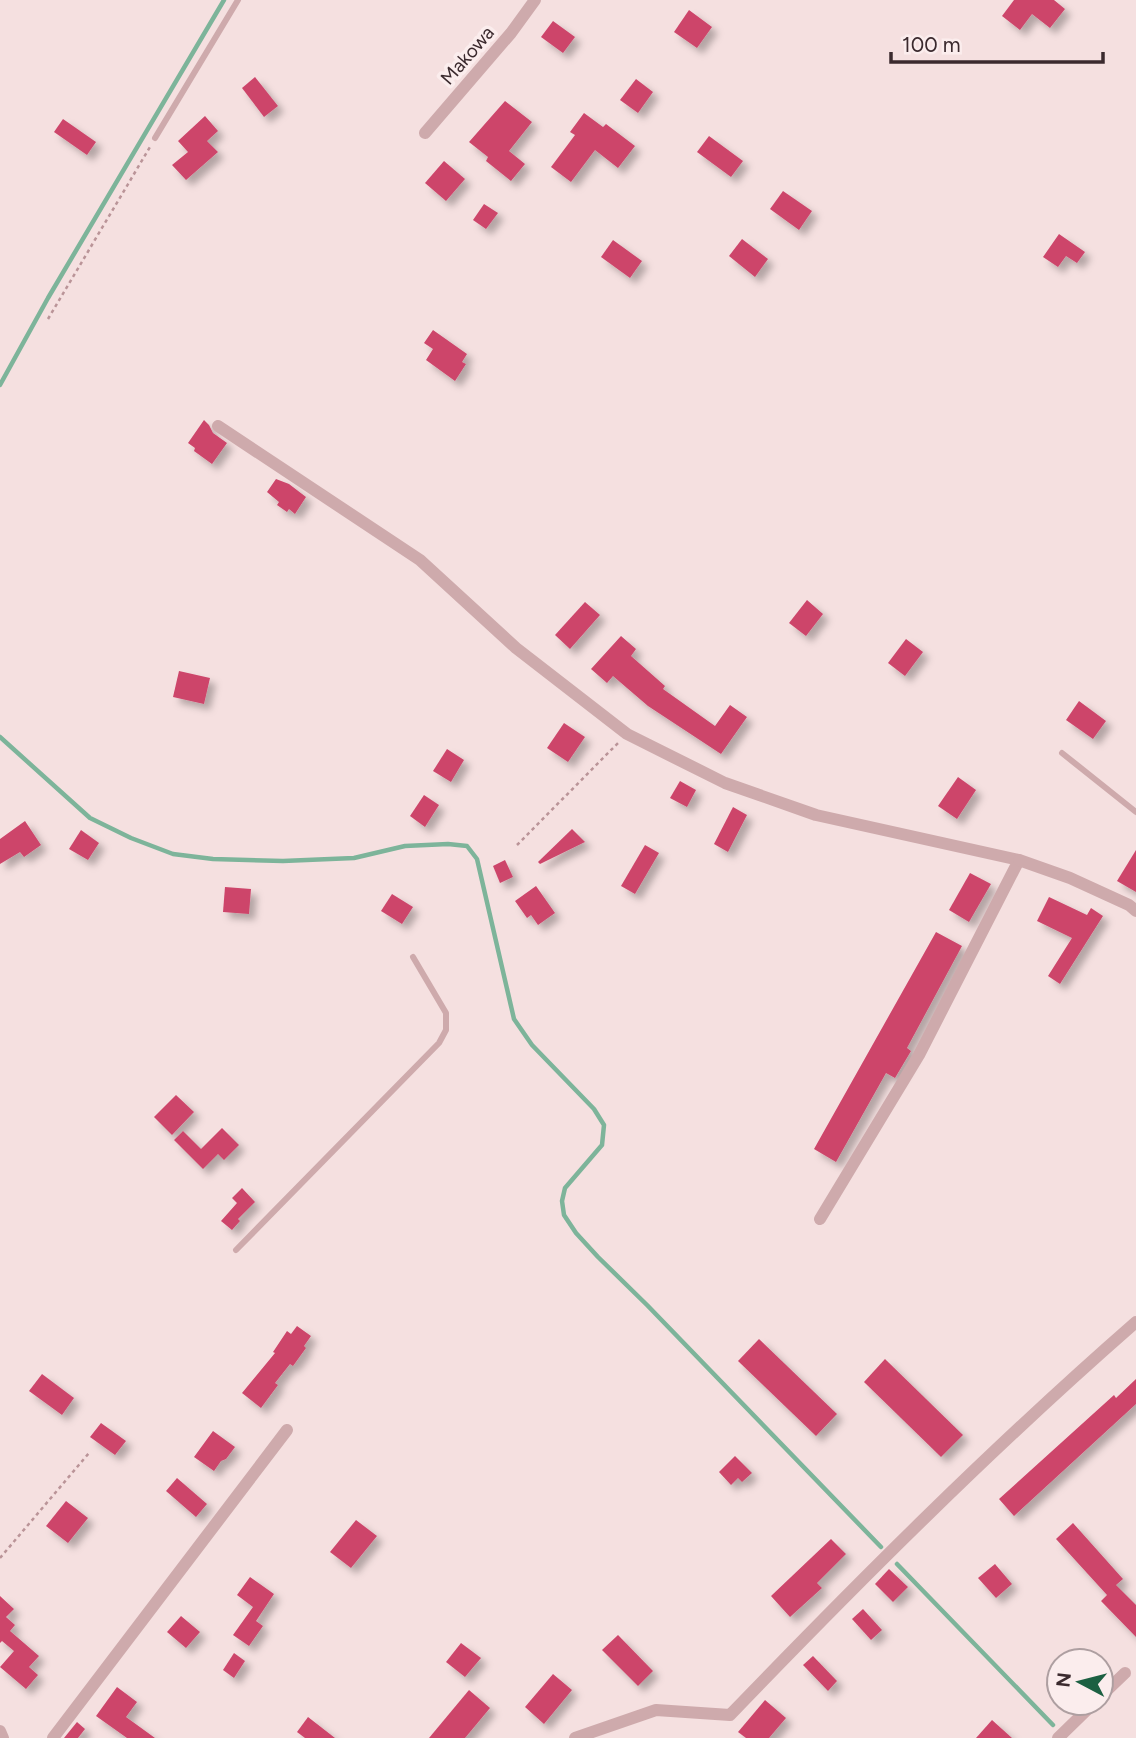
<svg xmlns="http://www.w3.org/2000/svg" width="1136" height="1738" font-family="Figtree,sans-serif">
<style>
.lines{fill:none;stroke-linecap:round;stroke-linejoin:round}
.stream{stroke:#7db49a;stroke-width:4.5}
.building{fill:#cd456b;filter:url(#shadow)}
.path{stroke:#ba9498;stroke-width:2.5;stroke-dasharray:3.5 3.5;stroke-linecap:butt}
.lane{stroke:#ceaaac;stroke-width:6}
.street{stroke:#ceaaac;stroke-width:12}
.labels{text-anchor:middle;stroke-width:7;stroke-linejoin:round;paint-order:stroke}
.street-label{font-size:19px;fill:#3b2a2e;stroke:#fbeded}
</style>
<defs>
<filter id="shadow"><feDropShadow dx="6" dy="6" stdDeviation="3.5" flood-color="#0004"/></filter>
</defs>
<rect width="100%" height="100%" fill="#f5e0e0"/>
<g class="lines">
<g class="stream">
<polyline points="0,385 48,298 224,0"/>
<polyline points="0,737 90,818 131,838 173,854 213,859 283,861 354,858 405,846 448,844 467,846 477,859 514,1019 532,1045 594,1109 604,1125 602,1145 565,1188 562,1201 564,1215 576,1233 598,1257 647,1305 881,1547"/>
<polyline points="897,1564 1053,1725"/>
</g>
</g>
<g class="building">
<polygon points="1014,0 1054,0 1065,9 1050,28 1032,14 1020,30 1002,16"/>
<polygon points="689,10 712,27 697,48 674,32"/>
<polygon points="553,21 575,37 563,53 541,37"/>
<polygon points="255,77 278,106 264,117 242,88"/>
<polygon points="636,79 653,92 638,113 620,100"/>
<polygon points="505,101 532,122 509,151 525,164 511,181 486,161 488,157 469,142"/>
<polygon points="584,113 603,127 606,124 635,146 618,168 595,150 571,182 551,167 575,135 570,132"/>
<polygon points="205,116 218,131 207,141 218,152 186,180 172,165 188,152 178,141"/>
<polygon points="63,119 96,142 87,155 54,132"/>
<polygon points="709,136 743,161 731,177 697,152"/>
<polygon points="444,161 465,179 446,201 425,183"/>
<polygon points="783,191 812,211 799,230 770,209"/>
<polygon points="484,204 498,213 486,229 473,220"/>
<polygon points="1059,234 1085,252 1077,263 1066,256 1058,267 1043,257"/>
<polygon points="742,239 768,259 755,277 729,256"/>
<polygon points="613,240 642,261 630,278 601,257"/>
<polygon points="433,330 467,354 462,362 466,364 455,381 426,360 433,349 424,343"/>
<polygon points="204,420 209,425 213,433 227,443 212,464 194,451 195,448 188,443"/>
<polygon points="276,479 289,484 306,497 295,514 289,509 287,512 277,505 279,502 267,492"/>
<polygon points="807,600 823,614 806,636 789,623"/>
<polygon points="585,602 600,615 570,649 555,635"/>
<polygon points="621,636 636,649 631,656 665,686 663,689 715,726 730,705 747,717 721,754 648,706 613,676 607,683 591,669"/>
<polygon points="906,639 923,652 905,676 888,663"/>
<polygon points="179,671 210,678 204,704 173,697"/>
<polygon points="1079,701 1106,721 1093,739 1066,720"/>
<polygon points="564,723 585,737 568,762 547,748"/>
<polygon points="447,749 464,760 451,782 433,771"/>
<polygon points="958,777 976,790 957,819 938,806"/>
<polygon points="680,781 696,790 687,807 670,798"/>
<polygon points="424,795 439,805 425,827 410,816"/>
<polygon points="733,807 747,815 728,852 714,844"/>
<polygon points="25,821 41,845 24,857 20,852 0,864 0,839"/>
<polygon points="572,829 585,842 540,864 538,862"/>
<polygon points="81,830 99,843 88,860 69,849"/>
<polygon points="645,845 659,853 635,894 621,886"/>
<polygon points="1136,850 1136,892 1117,881"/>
<polygon points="505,860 513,877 500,883 493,866"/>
<polygon points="970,873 991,884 969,922 949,910"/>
<polygon points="536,886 555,913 538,925 531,915 527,918 515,901"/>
<polygon points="225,887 251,889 249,914 223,912"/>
<polygon points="392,894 413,907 402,924 381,911"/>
<polygon points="1049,897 1087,915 1091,908 1103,916 1060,984 1048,976 1072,938 1037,921"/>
<polygon points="936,932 962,946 907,1048 911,1051 895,1078 886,1073 836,1162 814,1149"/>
<polygon points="176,1095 194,1112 172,1135 154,1117"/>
<polygon points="222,1128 239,1145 224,1160 218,1154 203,1169 174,1140 183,1131 201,1149"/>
<polygon points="242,1188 255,1202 238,1219 240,1221 232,1230 221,1221 237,1203 232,1198"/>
<polygon points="297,1326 311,1336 304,1346 306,1348 293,1366 290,1364 275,1383 278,1385 261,1408 242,1393 275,1353 273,1352 287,1331 291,1334"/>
<polygon points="759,1339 837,1414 816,1436 738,1361"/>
<polygon points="885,1359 963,1435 941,1457 864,1382"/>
<polygon points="42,1374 74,1398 62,1415 29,1391"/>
<polygon points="1136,1379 1136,1404 1014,1516 999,1499 1114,1395 1116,1398"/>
<polygon points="101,1423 126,1441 115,1455 90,1437"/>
<polygon points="213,1431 235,1447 226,1459 221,1461 214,1471 194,1457"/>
<polygon points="735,1456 752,1473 742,1482 738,1478 731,1485 719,1472"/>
<polygon points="177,1478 207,1504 196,1517 166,1491"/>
<polygon points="66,1501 88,1518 68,1543 46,1526"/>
<polygon points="356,1520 377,1536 351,1568 330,1552"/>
<polygon points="1073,1523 1123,1579 1116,1585 1136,1605 1136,1637 1101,1601 1107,1595 1056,1539"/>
<polygon points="831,1539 846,1554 817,1583 822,1588 790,1617 771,1596"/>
<polygon points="995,1564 1012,1584 996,1598 978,1578"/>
<polygon points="889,1569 908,1587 893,1602 875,1584"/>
<polygon points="250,1577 274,1594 256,1621 263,1626 249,1646 233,1635 253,1607 237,1595"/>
<polygon points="0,1596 14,1609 6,1617 15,1625 10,1631 39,1656 29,1667 38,1675 26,1689 0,1667 14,1651 2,1641 0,1643"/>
<polygon points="863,1609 882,1630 871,1640 852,1619"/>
<polygon points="181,1616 200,1632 186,1648 167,1632"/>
<polygon points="618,1635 653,1671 638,1686 602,1650"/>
<polygon points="461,1643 481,1658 465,1677 446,1662"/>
<polygon points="234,1653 245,1661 234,1678 223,1670"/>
<polygon points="813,1656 837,1681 828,1691 803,1665"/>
<polygon points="553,1674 572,1690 544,1724 525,1707"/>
<polygon points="117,1687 137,1702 126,1717 155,1738 127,1738 96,1716"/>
<polygon points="469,1690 490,1708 465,1738 429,1738"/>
<polygon points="765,1700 786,1718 769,1738 746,1738 738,1732"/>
<polygon points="308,1717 335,1738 305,1738 297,1732"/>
<polygon points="992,1720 1012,1738 976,1738"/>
<polygon points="77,1722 85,1729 78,1738 64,1738"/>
</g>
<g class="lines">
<g class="path">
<polyline points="48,319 150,147"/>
<polyline points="517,845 618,743"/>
<polyline points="0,1558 89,1453"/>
</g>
<g class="lane">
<polyline points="155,138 238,0"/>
<polyline points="1062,753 1136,812"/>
<polyline points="236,1250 439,1043 446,1030 446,1013 413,957"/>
</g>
<g class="street">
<polyline points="425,133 511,33 535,0"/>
<polyline points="218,426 420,560 516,648 627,734 725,783 816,815 1019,860 919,1055 820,1219"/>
<polyline points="1019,860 1070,878 1129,905 1136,911"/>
<polyline points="1101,1696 1125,1673"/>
<polyline points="0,1731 3,1738"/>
<polyline points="53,1738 287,1430"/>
<path d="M575,1738l81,-28 74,5c130,-135 264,-269 406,-393"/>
<polyline points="1058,1738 1094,1703"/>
</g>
</g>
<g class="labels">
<g class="street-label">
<text transform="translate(467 55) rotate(-49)" y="7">Makowa</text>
</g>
</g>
<g transform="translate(1080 1682) rotate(277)"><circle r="33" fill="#fbeded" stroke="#ae9fa1" stroke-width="2"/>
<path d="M0-5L12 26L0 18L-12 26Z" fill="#1c6042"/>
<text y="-10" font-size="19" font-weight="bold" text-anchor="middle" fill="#3b2a2e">N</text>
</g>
<path d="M891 52v10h212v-10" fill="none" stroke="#3b2a2e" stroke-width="3.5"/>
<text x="902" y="52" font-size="21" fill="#3b2a2e" stroke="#fbeded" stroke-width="5" paint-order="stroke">100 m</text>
</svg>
